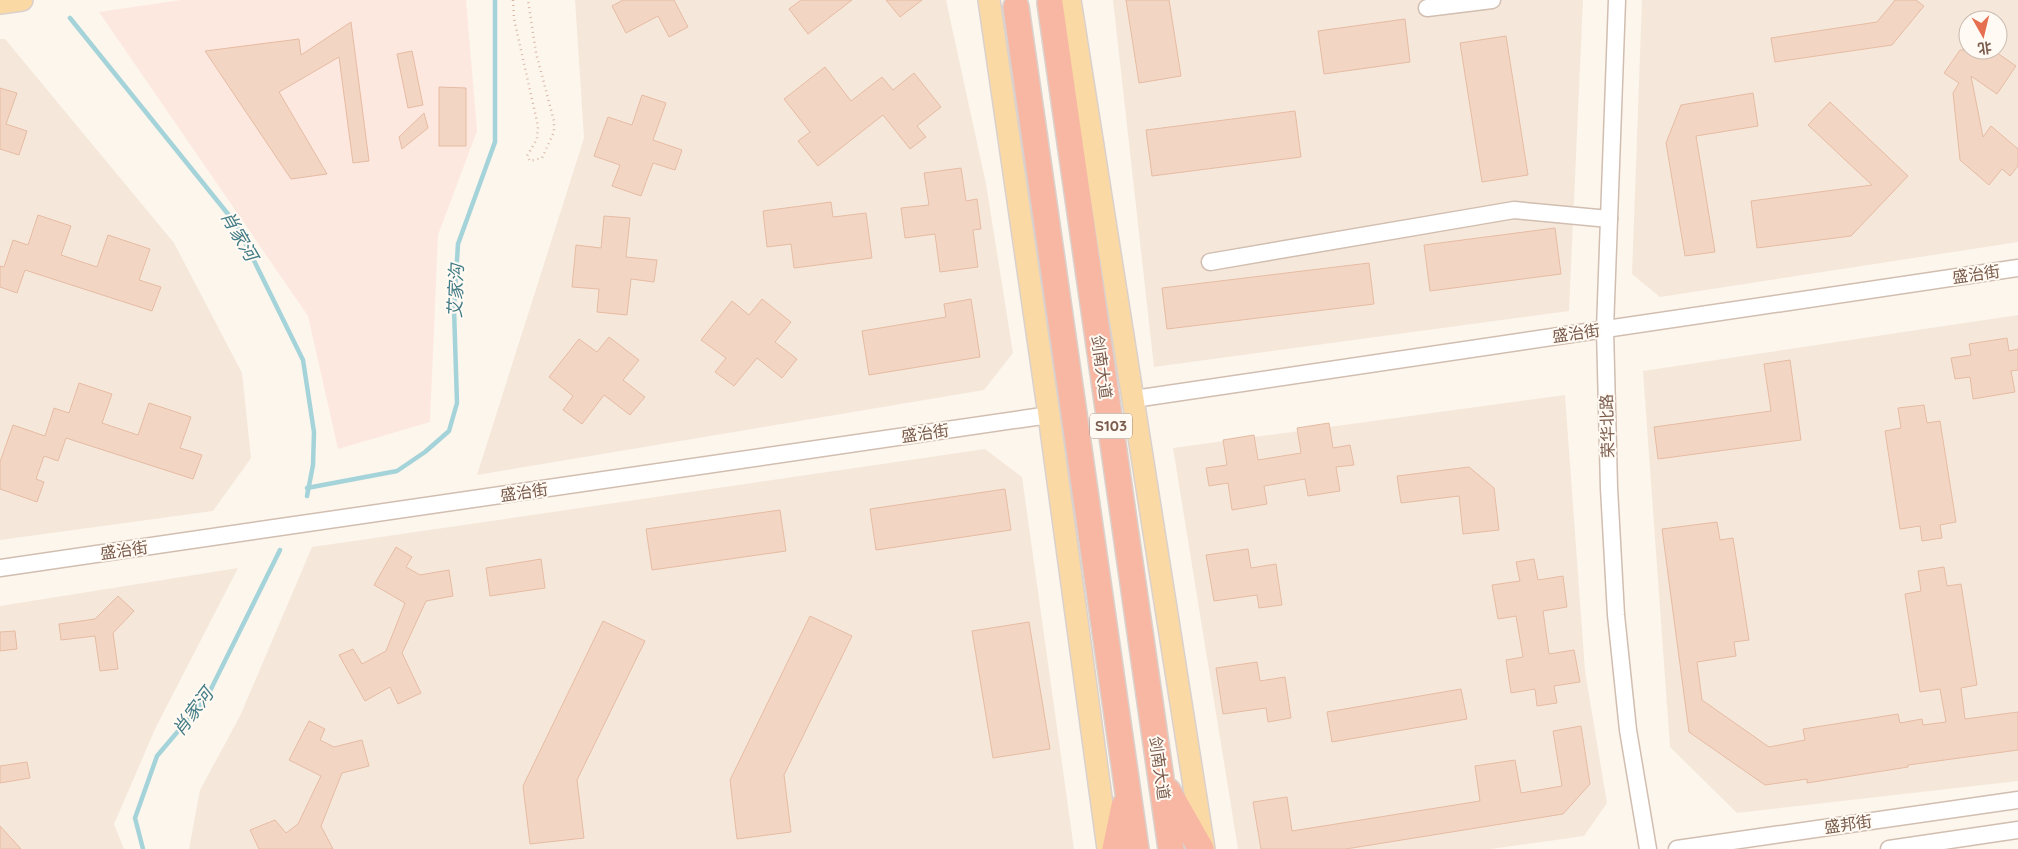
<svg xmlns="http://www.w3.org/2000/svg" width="2018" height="849" font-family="Quicksand,'Noto Sans SC',sans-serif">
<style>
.residential{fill:#f5e8da;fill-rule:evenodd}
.commercial{fill:#fde8e0}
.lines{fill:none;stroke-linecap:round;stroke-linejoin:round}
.stream{stroke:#a5d3da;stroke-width:4.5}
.building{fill:#f3d5c3;stroke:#e6bba3}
.minor-casing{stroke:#d1beb0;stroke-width:19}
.major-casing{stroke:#dad1cd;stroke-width:24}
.highway-casing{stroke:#dad1cd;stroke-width:28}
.path{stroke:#d9b8a5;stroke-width:2.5;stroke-dasharray:1 4;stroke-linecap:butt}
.minor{stroke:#fff;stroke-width:16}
.major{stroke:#fbd9a5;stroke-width:21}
.highway{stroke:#f7b7a3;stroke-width:25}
.labels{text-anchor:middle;stroke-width:4;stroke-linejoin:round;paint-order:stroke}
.shield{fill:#fffaf3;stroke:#a28b7f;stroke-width:1}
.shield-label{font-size:15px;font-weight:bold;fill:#7a5c4d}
.street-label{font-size:16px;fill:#7a5c4d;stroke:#fffaf3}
.water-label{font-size:18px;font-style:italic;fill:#437c86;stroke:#fffaf3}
</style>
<rect width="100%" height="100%" fill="#fdf6ec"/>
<g class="residential">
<polygon points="575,0 946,0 986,184 1013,353 984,390 477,475 584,138"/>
<polygon points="1113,0 1583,0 1569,311 1154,367"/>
<path d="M1642,0h376v242l-358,55 -28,-23zM1968,20h30v30h-30z"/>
<polygon points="0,39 5,39 174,243 242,373 251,458 213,511 0,540"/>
<polygon points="2018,315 2018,781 1737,813 1670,747 1643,371"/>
<polygon points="1565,395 1585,671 1607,803 1584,836 1491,849 1238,849 1173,448"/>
<polygon points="985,449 1022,477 1074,849 189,849 200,790 240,716 312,547"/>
<polygon points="238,568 156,727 114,824 124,849 0,849 0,606"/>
</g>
<polygon class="commercial" points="181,0 466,0 477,131 438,235 430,422 338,449 308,316 99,12"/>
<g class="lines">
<g class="stream">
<polyline points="70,18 236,224 303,360 314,432 313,465 307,496"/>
<polyline points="307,488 397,471 425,452 449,431 457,403 454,309 458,244 495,142 495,0"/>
<polyline points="143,849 135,818 157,756 207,697 280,550"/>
</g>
</g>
<g class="building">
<polygon points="623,0 674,0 688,27 669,37 658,16 626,33 612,6"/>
<polygon points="801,0 852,0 808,34 789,9"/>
<polygon points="886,0 922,0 900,17"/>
<polygon points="1126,0 1169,0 1181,76 1139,83"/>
<polygon points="1895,0 1916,0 1924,6 1892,45 1775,62 1771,38 1877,22"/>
<polygon points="1405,19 1410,62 1324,74 1318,31"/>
<polygon points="351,22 369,161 353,163 339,57 279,92 327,174 291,179 205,51 299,39 301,55"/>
<polygon points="1506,36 1528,175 1482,182 1460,43"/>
<polygon points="1960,50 1993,50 2016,66 1997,94 1971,76 1983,137 1991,126 2018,149 2018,166 2010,176 2002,169 1989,185 1960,160 1953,93 1959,83 1944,73"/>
<polygon points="412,51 423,105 408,108 397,54"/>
<polygon points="825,67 851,101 882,77 893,90 914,73 941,107 917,126 926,137 910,149 883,115 818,166 798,141 810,132 784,99"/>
<polygon points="439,87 466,88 466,146 439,146"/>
<polygon points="0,88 17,93 6,124 27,131 19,155 0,149"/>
<polygon points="1753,93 1758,126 1696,136 1715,252 1685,256 1666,143 1681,105"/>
<polygon points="642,95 666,103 653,140 682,150 675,170 653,163 641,196 612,186 620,165 594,156 608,117 632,125"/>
<polygon points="1830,102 1908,176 1851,236 1757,248 1751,201 1872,185 1808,125"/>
<polygon points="1295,111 1301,157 1152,176 1146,130"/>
<polygon points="424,113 428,128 402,149 399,137"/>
<polygon points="961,168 966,201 977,199 981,229 973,230 978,267 940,272 935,234 905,238 901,208 929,205 924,173"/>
<polygon points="831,202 833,217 866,213 872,258 794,268 791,244 767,247 763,211"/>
<polygon points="38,215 71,226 61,255 97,267 108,235 150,249 139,280 161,287 152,311 25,270 17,293 0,287 0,266 4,267 13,240 28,245"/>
<polygon points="604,216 630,218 626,257 657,260 654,282 631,279 627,315 597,312 599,289 572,287 576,245 601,248"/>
<polygon points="1555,228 1561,274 1430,291 1424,245"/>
<polygon points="1369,263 1374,304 1167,329 1162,288"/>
<polygon points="762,299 791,322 775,342 797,359 782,378 757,358 734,386 715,372 726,358 701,340 732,301 749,315"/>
<polygon points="971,299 980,357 869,375 862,331 946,317 944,304"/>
<polygon points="609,337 639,360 623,380 645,397 630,415 604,395 582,424 563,410 573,396 549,377 579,339 597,352"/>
<polygon points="2007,338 2009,351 2018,349 2018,370 2011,371 2015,392 1973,399 1970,377 1955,379 1951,358 1971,355 1969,344"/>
<polygon points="1790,360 1801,440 1658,459 1654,427 1771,411 1764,364"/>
<polygon points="79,383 112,394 102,423 138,435 149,403 191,417 180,448 202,455 193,479 66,438 58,461 44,456 36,479 44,482 37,502 0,489 0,462 13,425 45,436 54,408 69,413"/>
<polygon points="1924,405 1927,423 1940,421 1956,522 1940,525 1942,538 1922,541 1920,526 1900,529 1885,431 1901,428 1898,408"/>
<polygon points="1329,423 1333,448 1350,445 1354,465 1336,467 1340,491 1308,496 1305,479 1264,486 1267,504 1232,510 1228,483 1209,486 1206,468 1227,465 1223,440 1254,435 1258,460 1301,453 1297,428"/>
<polygon points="1469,467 1494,488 1499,530 1463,534 1459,496 1401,503 1397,476"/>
<polygon points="1005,489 1011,530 876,550 870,509"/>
<polygon points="780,510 786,551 652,570 646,529"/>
<polygon points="1717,522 1720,540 1733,538 1749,640 1734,642 1736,656 1697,662 1702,700 1769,747 1805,740 1803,729 1898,714 1900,723 1922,719 1923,725 1946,722 1940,689 1920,692 1905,594 1921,591 1918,571 1944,567 1947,586 1961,584 1977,685 1961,688 1965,719 2018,712 2018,750 1908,765 1908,767 1807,783 1807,779 1765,785 1689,732 1662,529"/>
<polygon points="396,547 412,557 406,567 420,575 449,570 453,596 426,601 402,653 421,693 398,704 390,687 365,701 339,655 353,649 362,664 386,651 405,603 374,585"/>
<polygon points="1248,549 1251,568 1276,564 1282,605 1259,608 1257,595 1214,601 1206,555"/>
<polygon points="541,559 545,588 490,596 486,568"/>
<polygon points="1534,559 1538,580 1563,576 1567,607 1543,611 1549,654 1574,650 1580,682 1554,686 1557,703 1537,706 1535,689 1511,693 1506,660 1523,657 1516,616 1498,619 1492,585 1520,581 1516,562"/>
<polygon points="118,596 134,611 113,633 118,669 100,671 95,636 61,640 59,624 95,619"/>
<polygon points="810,616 852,636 784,775 791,832 737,839 730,780"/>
<polygon points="603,621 645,641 577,780 584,838 530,844 523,786"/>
<polygon points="1029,622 1050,749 993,758 972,631"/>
<polygon points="15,631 17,649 0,651 0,632"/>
<polygon points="1257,662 1260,681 1285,677 1291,718 1268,722 1266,708 1223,714 1216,668"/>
<polygon points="1461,689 1467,719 1332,742 1327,712"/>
<polygon points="309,721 325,729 320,740 334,747 362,740 369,766 342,773 321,826 333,849 259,849 250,830 275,820 286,833 298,824 321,776 289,760"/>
<polygon points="1581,726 1590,784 1563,814 1346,849 1261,849 1253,802 1287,797 1292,831 1480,801 1475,766 1515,760 1521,793 1562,786 1553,731"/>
<polygon points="27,762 30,778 0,783 0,766"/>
<polygon points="0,826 21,849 0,849"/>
</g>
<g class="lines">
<g class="minor-casing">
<g id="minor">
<polyline points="1617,0 1605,329 1609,488 1616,615 1628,730 1648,849"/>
<polyline points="1427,8 1492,0"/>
<polyline points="1210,262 1514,210 1609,219"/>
<polyline points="1134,399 2018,268"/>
<polyline points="0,568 1049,415"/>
<polyline points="1677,849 2018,800"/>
<polyline points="1889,849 2018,830"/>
</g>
</g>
<g class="major-casing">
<g id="major">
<polyline points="989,0 1049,415 1108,849"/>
<polyline points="1070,0 1204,849"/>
<polyline points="0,3 22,0"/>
</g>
</g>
<g class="highway-casing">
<g id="highway">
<polyline points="1050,3 1171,849"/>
<polyline points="1016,7 1136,849"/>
<polyline points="1168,791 1201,849"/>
<polyline points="1115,849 1124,806"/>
</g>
</g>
<polyline class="path" points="513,0 514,19 538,126 537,139 527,156 530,161 542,158 554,132 554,121 536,53 528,0"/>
<use href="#minor" class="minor"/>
<use href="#major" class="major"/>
<use href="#highway" class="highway"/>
</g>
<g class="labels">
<rect class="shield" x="1090" y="413.5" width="42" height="25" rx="4"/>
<g class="shield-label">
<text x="1111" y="431">S103</text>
</g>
<g class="street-label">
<text transform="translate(1976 274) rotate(-8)" y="6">盛治街</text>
<text transform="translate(1576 333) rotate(-8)" y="6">盛治街</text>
<text transform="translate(1102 367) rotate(82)" y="6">剑南大道</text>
<text transform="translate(1607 426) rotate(-92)" y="6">荣华北路</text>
<text transform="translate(925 433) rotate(-8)" y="6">盛治街</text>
<text transform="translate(524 492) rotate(-8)" y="6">盛治街</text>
<text transform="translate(124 550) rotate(-8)" y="6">盛治街</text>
<text transform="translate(1160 768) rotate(82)" y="6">剑南大道</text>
<text transform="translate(1848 824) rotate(-8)" y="6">盛邦街</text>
</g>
<g class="water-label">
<text transform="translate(239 236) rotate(60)" y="6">肖家河</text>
<text transform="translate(456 291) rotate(-88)" y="6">艾家沟</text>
<text transform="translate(193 712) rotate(-53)" y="6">肖家河</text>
</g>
</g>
<g transform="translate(1983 35) rotate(172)"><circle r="24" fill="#fffaf3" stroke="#cabbb1"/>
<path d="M0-4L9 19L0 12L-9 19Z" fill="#e76f51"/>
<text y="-8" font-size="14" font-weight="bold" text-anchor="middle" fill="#7a5c4d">北</text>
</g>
</svg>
